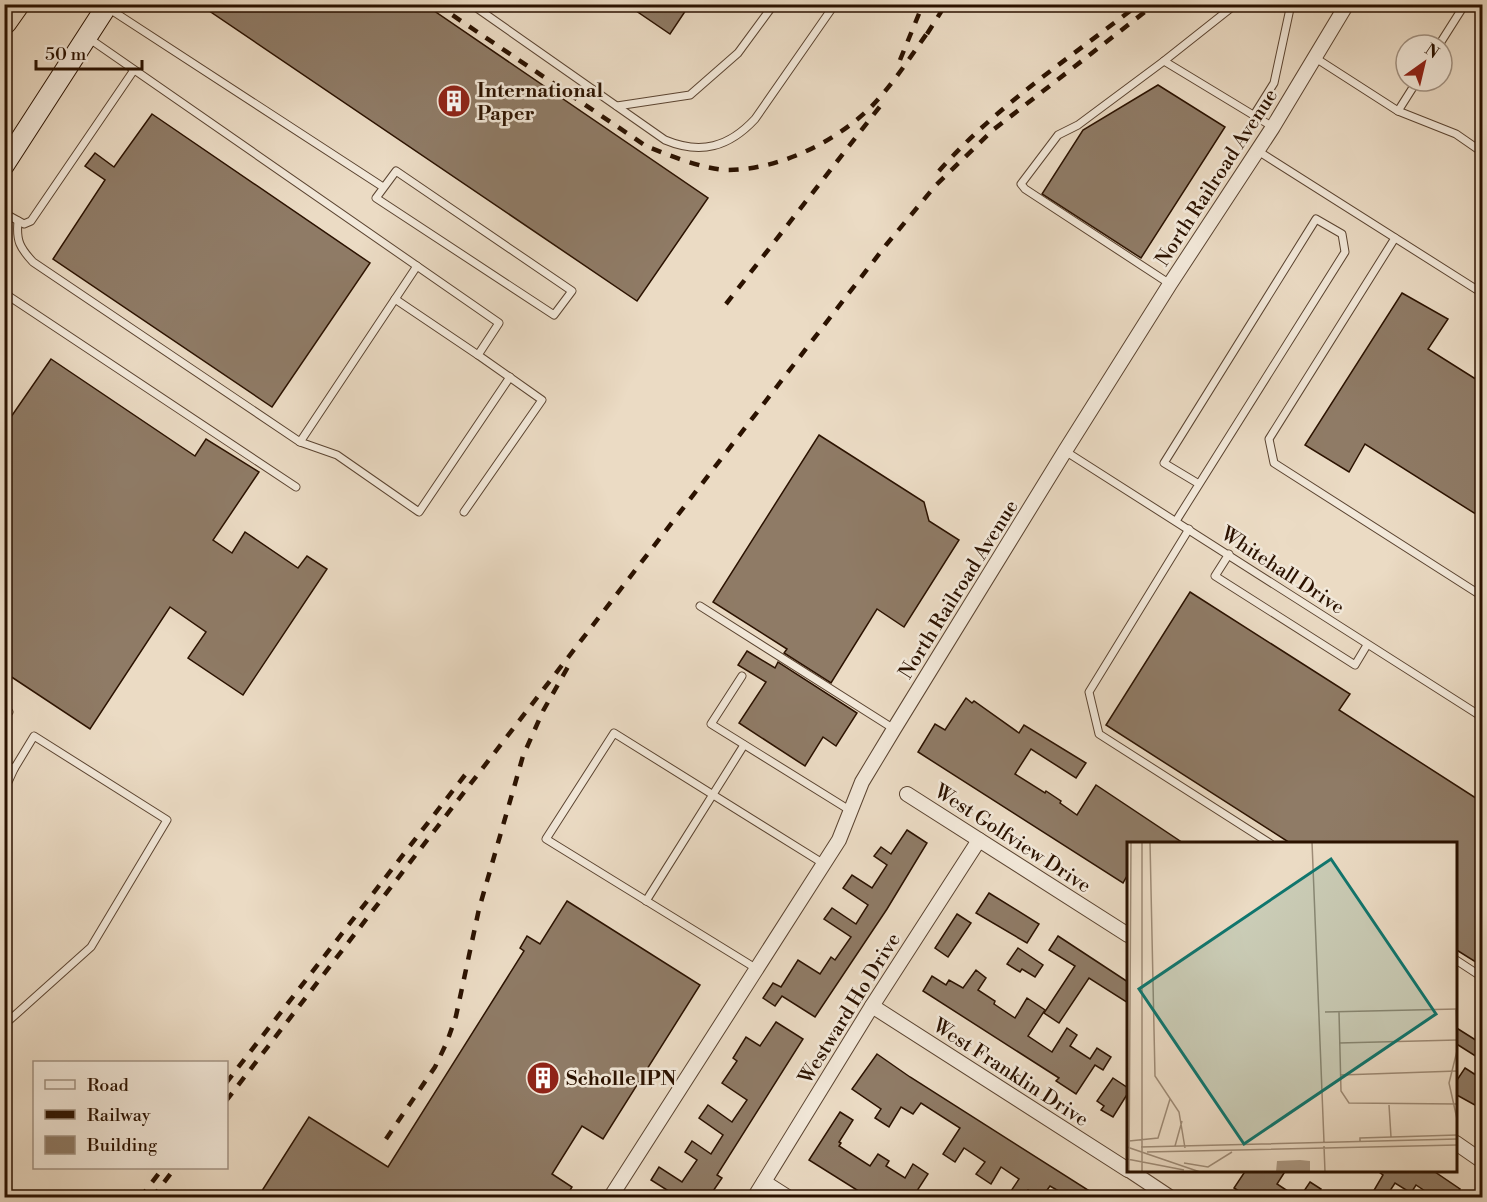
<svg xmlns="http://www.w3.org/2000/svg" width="1487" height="1202" font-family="'Libre Bodoni',serif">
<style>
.building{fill:#8f7b66;stroke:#2b1200;stroke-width:1.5}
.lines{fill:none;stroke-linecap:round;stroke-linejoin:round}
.lane-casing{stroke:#5b4431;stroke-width:9}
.street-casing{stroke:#5b4431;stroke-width:16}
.secondary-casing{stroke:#2b1200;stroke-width:22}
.highway-casing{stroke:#2b1200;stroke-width:28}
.lane{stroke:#f2e8d9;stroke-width:7}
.street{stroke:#f2e8d9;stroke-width:14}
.secondary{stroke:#f2e8d9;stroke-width:20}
.highway{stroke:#ebdbc4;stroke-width:26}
.rail{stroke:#2b1200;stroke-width:4.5;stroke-dasharray:10 10;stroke-linecap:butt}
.labels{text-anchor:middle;stroke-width:5;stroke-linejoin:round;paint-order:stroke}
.poi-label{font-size:20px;font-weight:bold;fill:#2b1200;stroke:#f2e8d9;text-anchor:start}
.street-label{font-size:20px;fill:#2b1200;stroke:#f2e8d9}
.inset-road{fill:none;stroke:#9e8b76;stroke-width:1.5}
.view{fill:#0f766e;fill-opacity:0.15;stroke:#0f766e;stroke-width:3}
.inset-edge{fill:none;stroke:#2b1200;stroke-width:3}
</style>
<rect width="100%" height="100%" fill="#ebdbc4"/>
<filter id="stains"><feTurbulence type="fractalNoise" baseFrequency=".00333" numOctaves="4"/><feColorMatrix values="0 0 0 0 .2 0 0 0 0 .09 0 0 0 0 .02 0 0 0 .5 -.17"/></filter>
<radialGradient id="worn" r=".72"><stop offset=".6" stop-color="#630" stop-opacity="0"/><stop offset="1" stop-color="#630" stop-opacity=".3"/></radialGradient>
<g class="building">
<polygon points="199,4 424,4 708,198 637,301"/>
<polygon points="626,4 690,4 670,34"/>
<polygon points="1158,85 1225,127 1141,258 1042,194 1083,130"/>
<polygon points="152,114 370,263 272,407 53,259 105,180 85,166 95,153 114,167"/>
<polygon points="1402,293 1448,319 1428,349 1482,383 1482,518 1365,444 1349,472 1305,445"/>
<polygon points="51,359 195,456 206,439 259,472 213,540 232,553 245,532 298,568 307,556 327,569 243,695 188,658 206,632 170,607 90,729 4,672 4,427"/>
<polygon points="819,435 924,502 929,521 959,540 904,627 877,609 831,683 784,653 787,649 713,602"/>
<polygon points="1190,592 1350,694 1339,710 1482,802 1482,966 1455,949 1455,843 1290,843 1106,725"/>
<polygon points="747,651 775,668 778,662 857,713 836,746 823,737 805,766 739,723 766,682 738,665"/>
<polygon points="966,698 972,703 974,701 1019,733 1024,725 1086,763 1076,778 1031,749 1015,774 1045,793 1046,791 1061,801 1060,803 1077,815 1096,785 1183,843 1128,843 1128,874 1123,883 918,752 935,724 945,730"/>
<polygon points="907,830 927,843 887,909 815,1017 782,996 775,1006 763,998 773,983 781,987 798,960 820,974 831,957 835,960 851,937 824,919 832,908 856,924 868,905 843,888 852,875 872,888 887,865 874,856 881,847 891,854"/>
<polygon points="989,893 1039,924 1027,943 976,913"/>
<polygon points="567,901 700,985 603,1139 582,1126 552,1174 572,1187 566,1197 258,1197 309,1117 388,1167 524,951 520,948 527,936 540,944"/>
<polygon points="957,914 971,923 948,957 935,948"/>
<polygon points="1058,936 1128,982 1128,1003 1089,978 1059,1023 1044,1013 1075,966 1049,950"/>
<polygon points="1018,948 1043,965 1035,977 1022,969 1020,972 1007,964"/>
<polygon points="976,970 986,978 978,990 995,1001 994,1004 1015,1018 1027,998 1045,1010 1028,1036 1052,1052 1067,1028 1077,1035 1070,1046 1090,1059 1097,1048 1111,1057 1103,1070 1095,1065 1076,1094 1056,1081 1059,1078 923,991 932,976 946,985 949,980 963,988"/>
<polygon points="776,1022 803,1039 717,1175 722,1178 709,1197 678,1197 651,1180 659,1167 682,1182 697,1160 685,1152 692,1141 711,1154 723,1135 699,1118 708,1105 732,1122 747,1100 722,1083 737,1061 733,1058 746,1037 760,1046"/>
<polygon points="1455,1027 1482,1044 1482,1050 1477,1057 1455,1043"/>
<polygon points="877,1054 910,1077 1099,1197 1069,1197 1050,1186 1042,1197 1028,1190 1024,1197 1007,1197 1019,1179 1001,1167 991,1184 976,1174 985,1162 964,1148 955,1162 943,1154 960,1128 921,1103 913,1114 901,1107 889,1127 875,1118 881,1109 852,1089"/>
<polygon points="1465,1068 1482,1079 1482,1109 1455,1094 1455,1083"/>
<polygon points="1113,1078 1128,1088 1128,1093 1113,1117 1101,1110 1104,1106 1097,1101"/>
<polygon points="840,1112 853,1120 839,1142 841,1143 839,1146 870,1166 878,1154 889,1161 886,1166 905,1178 913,1164 928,1174 913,1197 868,1197 809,1160"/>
<polygon points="1246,1170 1286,1170 1277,1184 1297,1197 1248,1197 1234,1188"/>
<polygon points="1376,1170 1432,1170 1460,1189 1455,1197 1434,1197 1416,1185 1411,1193 1395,1183 1386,1197 1382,1197 1373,1192 1383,1175"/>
<polygon points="1310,1182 1321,1189 1316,1197 1300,1197"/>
</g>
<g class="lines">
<g class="lane-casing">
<g id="lane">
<path d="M471,4l194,136c36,15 64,7 90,-21l80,-115"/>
<polyline points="108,8 383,187"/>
<polyline points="87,37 499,323 478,355 542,400 464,512"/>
<polyline points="1439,45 1465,4"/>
<polyline points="1314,57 1398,111 1456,134 1482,152"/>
<polyline points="1164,61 1236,4"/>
<polyline points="617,106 690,95 738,53 774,4"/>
<polyline points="1398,111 1417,81"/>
<polyline points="1254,115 1274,83 1291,4"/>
<polyline points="1258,151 1482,293"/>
<polygon points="396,171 572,291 554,315 376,198"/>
<polyline points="4,213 24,224 31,221 134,70"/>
<path d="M18,221c-2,20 2,27 15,41l267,180 117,-176"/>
<polyline points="1395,238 1269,439 1274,463 1482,596"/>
<polyline points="1170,284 1025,189 1021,184 1058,135 1078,125 1164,61 1273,127"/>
<polyline points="4,293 296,487"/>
<polyline points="395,299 478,355"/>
<polyline points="300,442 337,455 419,512 510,377"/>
<polyline points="1065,451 1482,717"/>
<polyline points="1176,521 1345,252 1342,234 1316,219 1164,463 1199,484"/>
<polyline points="1189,529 1089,692 1099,734 1271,844"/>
<polyline points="1229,554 1215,576 1355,665 1367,645"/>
<polyline points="700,606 894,729"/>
<polyline points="742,676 711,724 851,811"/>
<polyline points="4,708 9,712"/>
<polyline points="4,763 14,769"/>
<polyline points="4,791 14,769 34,736 167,820 91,947 4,1025"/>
<polyline points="646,901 744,745"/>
<polyline points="1456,960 1482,977"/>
<polyline points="757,969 546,839 614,733 824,864"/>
</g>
</g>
<g class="street-casing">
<g id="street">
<polyline points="907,794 1128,935"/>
<polyline points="872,1006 1128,1170"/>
<polyline points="1456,1143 1482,1161"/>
<polyline points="1129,1170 1171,1198"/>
<polyline points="764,1182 789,1198"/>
<polyline points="610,1198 839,840 862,782 894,729 1065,451 1170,284 1273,127 1347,4"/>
<polyline points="754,1198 872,1006 979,840"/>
</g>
</g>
<g class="secondary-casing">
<polyline id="secondary" points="4,165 108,4"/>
</g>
<g class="highway-casing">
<polyline id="highway" points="4,21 16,4"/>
</g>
<use href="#lane" class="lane"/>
<use href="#street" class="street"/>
<use href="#secondary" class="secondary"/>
<use href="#highway" class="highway"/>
<g class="rail">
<path d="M436,4l210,142c22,9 59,24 83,24 51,-1 104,-27 140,-61 23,-23 42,-53 61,-80"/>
<polyline points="927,34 946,4"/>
<polyline points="900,60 923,4"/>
<path d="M939,171c57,-65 132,-114 200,-167"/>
<polyline points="726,304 881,105"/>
<polyline points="226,1083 465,775"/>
<polyline points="226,1101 886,245 936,185 993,130 1155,4"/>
<polyline points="386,1139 435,1067 447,1042 456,1016 479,909 523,756 543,711 569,665"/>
<polyline points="140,1198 163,1168"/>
<polyline points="152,1198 175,1168"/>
</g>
</g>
<defs>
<g id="building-disc" transform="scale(1.725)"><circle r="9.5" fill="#8f2418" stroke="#f2e8d9"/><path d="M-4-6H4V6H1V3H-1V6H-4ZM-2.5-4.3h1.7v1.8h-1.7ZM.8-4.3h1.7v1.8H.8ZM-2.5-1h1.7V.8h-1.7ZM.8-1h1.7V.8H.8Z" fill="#fff"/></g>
</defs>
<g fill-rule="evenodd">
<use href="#building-disc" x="454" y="101"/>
<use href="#building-disc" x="543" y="1078"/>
</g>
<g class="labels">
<g class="poi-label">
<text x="477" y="97">International<tspan x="477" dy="23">Paper</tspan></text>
<text x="566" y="1085">Scholle IPN</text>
</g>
<g class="street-label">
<text transform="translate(1216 177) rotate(-57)" y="7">North Railroad Avenue</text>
<text transform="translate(1283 570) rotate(33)" y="7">Whitehall Drive</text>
<text transform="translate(958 589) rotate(-58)" y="7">North Railroad Avenue</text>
<text transform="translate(1013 838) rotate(33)" y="7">West Golfview Drive</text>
<text transform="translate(849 1008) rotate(-58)" y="7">Westward Ho Drive</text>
<text transform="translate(1011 1072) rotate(33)" y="7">West Franklin Drive</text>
</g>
</g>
<g transform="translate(1127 842)">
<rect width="330" height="330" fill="#ebdbc4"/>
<path d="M173,318l10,1v11h-34l1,-11z" fill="#aa9781"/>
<path class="inset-road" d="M15,0v330M23,0l5,234 24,36 6,36M185,0l12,300M329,167l1,30M198,170l132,-3M212,170l2,79 8,12 108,1M212,201l118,-3M330,209l-8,32 8,36M214,233l116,-4M262,263l2,32M2,299l29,-3 12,-39M233,300v-4l97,-3M48,304l7,-25M197,304l1,26M0,305l73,25M14,305l316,-8M20,310l310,-7M0,317l57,11M57,321l24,4 24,-15M2,330l2,-330"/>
<path class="view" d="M204,17l105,155 -192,130 -105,-155z"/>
<rect width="330" height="330" class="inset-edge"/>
</g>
<rect width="1487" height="1202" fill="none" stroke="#ebdbc4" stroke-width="24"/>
<rect x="6" y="6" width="1475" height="1190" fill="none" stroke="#2b1200" stroke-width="3"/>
<rect x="12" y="12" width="1463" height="1178" fill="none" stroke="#2b1200" stroke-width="1.5"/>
<rect x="33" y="1061" width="195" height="108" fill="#f2e8d9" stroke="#a29282" stroke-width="1.5"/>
<rect x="45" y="1080" width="30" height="9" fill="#f2e8d9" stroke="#a29282" stroke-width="1.5"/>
<text x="87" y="1091" font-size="18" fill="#2b1200">Road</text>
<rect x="45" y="1110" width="30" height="9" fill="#2b1200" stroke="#a29282" stroke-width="1.5"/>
<text x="87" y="1121" font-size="18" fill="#2b1200">Railway</text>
<rect x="45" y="1136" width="30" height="18" fill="#8f7b66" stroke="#a29282" stroke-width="1.5"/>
<text x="87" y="1151" font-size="18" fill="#2b1200">Building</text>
<g transform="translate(1424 63) rotate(34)"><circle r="28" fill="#f2e8d9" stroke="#a29282" stroke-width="1.5"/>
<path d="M0-4.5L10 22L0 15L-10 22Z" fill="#8f2418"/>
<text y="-9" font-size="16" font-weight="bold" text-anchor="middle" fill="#2b1200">N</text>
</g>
<path d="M36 60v9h106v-9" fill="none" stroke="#2b1200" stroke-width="3"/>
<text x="45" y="60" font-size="18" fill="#2b1200" stroke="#f2e8d9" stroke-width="4.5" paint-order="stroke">50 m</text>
<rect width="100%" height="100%" filter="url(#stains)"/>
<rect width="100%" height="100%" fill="url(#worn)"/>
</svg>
